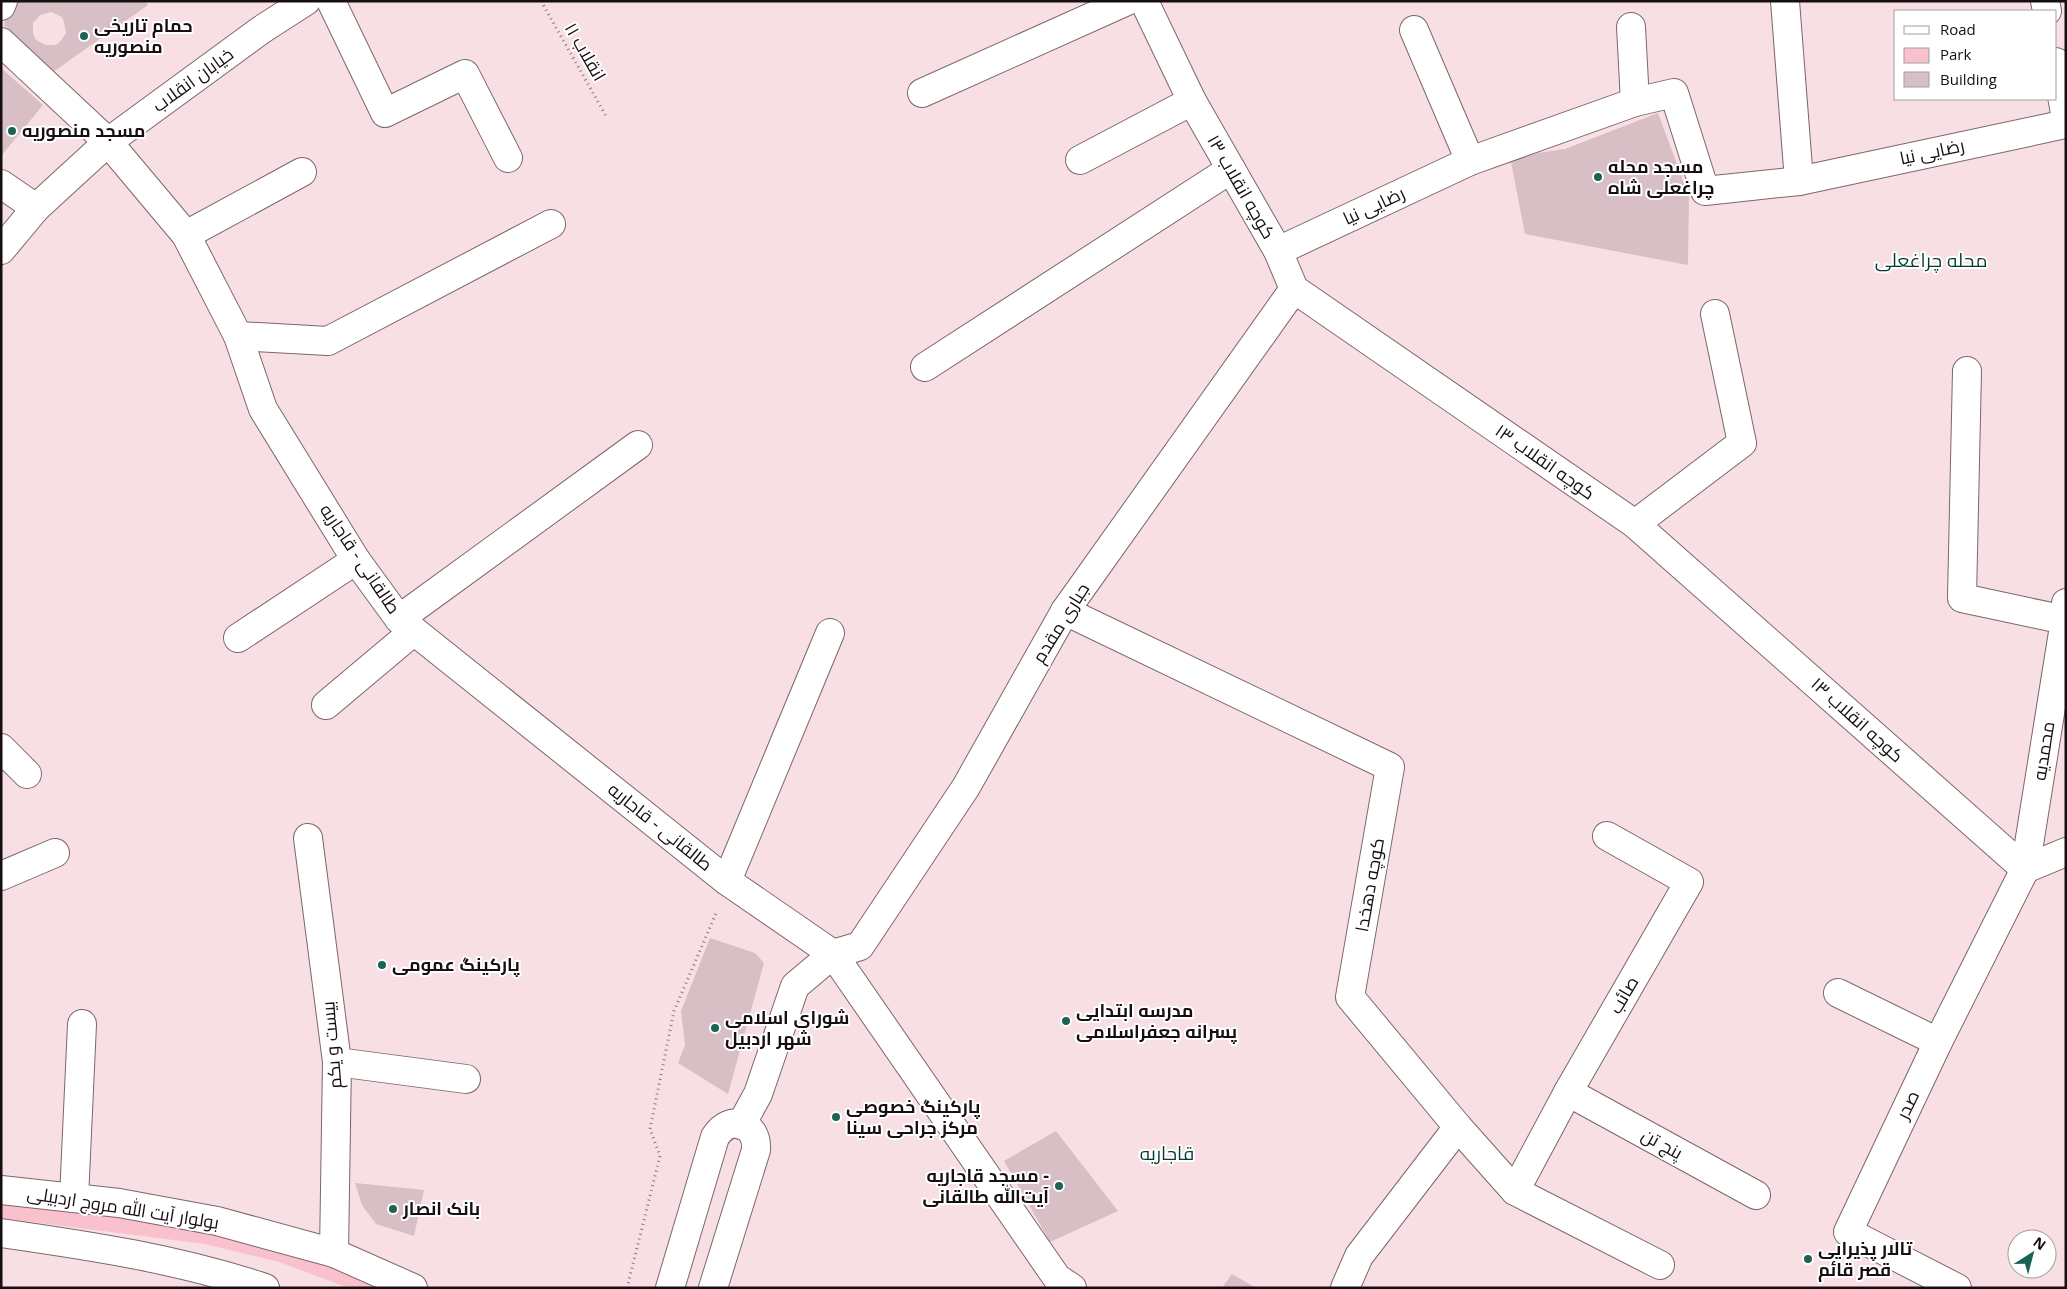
<svg xmlns="http://www.w3.org/2000/svg" width="2067" height="1289" font-family="'Open Sans',Cairo,sans-serif">
<style>
.green{fill:#f9c0ce}
.building{fill:#d8bfc5;fill-rule:evenodd}
.lines{fill:none;stroke-linecap:round;stroke-linejoin:round}
.minor-casing{stroke:#7c666b;stroke-width:30}
.major-casing{stroke:#7c666b;stroke-width:30}
.path{stroke:#88777b;stroke-width:3;stroke-dasharray:1 4;stroke-linecap:butt}
.minor{stroke:#fff;stroke-width:28}
.major{stroke:#fff;stroke-width:28}
.poi-dot{fill:#1d6355;stroke:#fff;stroke-width:2}
.labels{text-anchor:middle;stroke-width:4;stroke-linejoin:round;paint-order:stroke}
.poi-label{font-size:18px;font-weight:bold;fill:#160e10;stroke:#fff;text-anchor:start}
.street-label{font-size:18px;fill:#160e10;stroke:#fff}
.neighbourhood-label{font-size:19px;fill:#003e33;stroke:#fff}
</style>
<rect width="100%" height="100%" fill="#f8dfe4"/>
<polygon class="green" points="1,1199 208,1230 291,1251 385,1288 349,1288 279,1262 205,1244 1,1218"/>
<g class="building">
<path d="M12,1h133l3,4 -95,67 -49,-47 3,-13zM51,12l11,5 2,5 2,11 -6,9 -4,3h-10l-10,-5 -3,-6v-11l7,-8z"/>
<polygon points="1,68 43,105 1,156"/>
<polygon points="1658,113 1689,197 1688,265 1525,234 1510,157 1565,149"/>
<polygon points="710,938 755,953 764,963 728,1094 678,1063 685,1045 681,1011"/>
<polygon points="1056,1131 1118,1211 1050,1242 1004,1161"/>
<polygon points="355,1183 424,1190 414,1236 376,1224 362,1205"/>
<polygon points="1232,1274 1256,1288 1222,1288"/>
</g>
<g class="lines">
<g class="minor-casing">
<g id="minor">
<polyline points="331,1 385,113 465,74 508,158"/>
<polyline points="1144,1 1192,101 1278,251 1294,289 1635,524 2025,869"/>
<polyline points="1785,1 1799,181"/>
<polyline points="2045,1 2047,11"/>
<polyline points="1,6 3,1"/>
<polyline points="1631,27 1635,102"/>
<polyline points="1414,30 1470,161"/>
<polyline points="1,42 108,142 186,235 238,336 263,409 356,560 399,619 727,881 833,954 1057,1278 1072,1288"/>
<polyline points="2056,62 2066,119"/>
<polyline points="922,93 1127,1"/>
<polyline points="1080,160 1192,101"/>
<polyline points="1,184 36,208"/>
<polyline points="186,235 302,172"/>
<polyline points="1278,251 1470,161 1635,102 1674,93 1705,191 1799,181 2066,124"/>
<polyline points="238,336 328,341 551,224"/>
<polyline points="925,367 1231,169"/>
<polyline points="1967,371 1962,598 2065,620"/>
<polyline points="1635,524 1742,443 1715,314"/>
<polyline points="1065,611 1390,767 1350,997 1458,1127 1359,1256 1345,1288"/>
<polyline points="399,619 638,445"/>
<polyline points="238,638 356,560"/>
<polyline points="326,705 414,631"/>
<polyline points="1,748 27,774"/>
<polyline points="308,838 337,1062 334,1253"/>
<polyline points="2025,869 2066,852"/>
<polyline points="1,876 55,853"/>
<polyline points="727,881 830,633"/>
<polyline points="1838,993 1938,1042"/>
<polyline points="337,1062 466,1079"/>
<polyline points="1568,1092 1756,1195"/>
<polyline points="741,1125 758,1094 795,986 833,954 860,946 966,787 1065,611 1294,289"/>
<polyline points="1458,1127 1515,1191 1660,1265"/>
<polyline points="1515,1191 1568,1092 1689,882 1607,836"/>
<polyline points="74,1198 82,1024"/>
<path d="M670,1288l45,-151c15,-24 43,-14 41,13l-43,138"/>
<polyline points="1957,1288 1848,1232 1938,1042 2025,869 2065,620 2066,603"/>
</g>
</g>
<g class="major-casing">
<g id="major">
<polyline points="1,250 36,208 108,142 261,30 306,1"/>
<polyline points="1,1190 119,1203 217,1221 334,1253 413,1288"/>
<path d="M1,1233c91,13 177,26 264,55"/>
</g>
</g>
<g class="path">
<polyline points="541,1 606,116"/>
<polyline points="627,1288 660,1156 650,1129 674,1011 717,911"/>
</g>
<use href="#minor" class="minor"/>
<use href="#major" class="major"/>
</g>
<g class="poi-dot">
<circle cx="84" cy="36" r="5"/>
<circle cx="12" cy="131" r="5"/>
<circle cx="1598" cy="177" r="5"/>
<circle cx="382" cy="965" r="5"/>
<circle cx="1066" cy="1021" r="5"/>
<circle cx="715" cy="1028" r="5"/>
<circle cx="836" cy="1117" r="5"/>
<circle cx="1059" cy="1186" r="5"/>
<circle cx="393" cy="1209" r="5"/>
<circle cx="1808" cy="1259" r="5"/>
</g>
<g class="labels">
<g class="poi-label">
<text x="94" y="32">حمام تاریخی<tspan x="94" dy="21">منصوریه</tspan></text>
<text x="22" y="137">مسجد منصوریه</text>
<text x="1608" y="173">مسجد محله<tspan x="1608" dy="21">چراغعلی شاه</tspan></text>
<text x="392" y="971">پارکینگ عمومی</text>
<text x="1076" y="1017">مدرسه ابتدایی<tspan x="1076" dy="21">پسرانه جعفراسلامی</tspan></text>
<text x="725" y="1024">شورای اسلامی<tspan x="725" dy="21">شهر اردبیل</tspan></text>
<text x="846" y="1113">پارکینگ خصوصی<tspan x="846" dy="21">مرکز جراحی سینا</tspan></text>
<text x="1049" y="1182" text-anchor="end">مسجد قاجاریه -<tspan x="1049" dy="21">آیت‌الله طالقانی</tspan></text>
<text x="403" y="1215">بانک انصار</text>
<text x="1818" y="1255">تالار پذیرایی<tspan x="1818" dy="21">قصر قائم</tspan></text>
</g>
<g class="street-label">
<text transform="translate(585 52) rotate(60)" y="6">انقلاب ۱۱</text>
<text transform="translate(193 80) rotate(-36)" y="6">خیابان انقلاب</text>
<text transform="translate(1932 152) rotate(-12)" y="6">رضایی نیا</text>
<text transform="translate(1241 187) rotate(60)" y="6">کوچه انقلاب ۱۳</text>
<text transform="translate(1374 206) rotate(-25)" y="6">رضایی نیا</text>
<text transform="translate(1545 462) rotate(35)" y="6">کوچه انقلاب ۱۳</text>
<text transform="translate(360 559) rotate(56)" y="6">طالقانی - قاجاریه</text>
<text transform="translate(1061 623) rotate(-58)" y="6">جباری مقدم</text>
<text transform="translate(1857 720) rotate(42)" y="6">کوچه انقلاب ۱۳</text>
<text transform="translate(2044 751) rotate(-81)" y="6">محمدیه</text>
<text transform="translate(660 827) rotate(39)" y="6">طالقانی - قاجاریه</text>
<text transform="translate(1370 885) rotate(-80)" y="6">کوچه دهخدا</text>
<text transform="translate(1624 995) rotate(-60)" y="6">صائب</text>
<text transform="translate(332 1045) rotate(-95)" y="6">بیست و یکم</text>
<text transform="translate(1908 1105) rotate(-64)" y="6">صدر</text>
<text transform="translate(1662 1144) rotate(29)" y="6">پنج تن</text>
<text transform="translate(123 1208) rotate(9)" y="6">بولوار آیت الله مروج اردبیلی</text>
</g>
<g class="neighbourhood-label">
<text x="1931" y="267">محله چراغعلی</text>
<text x="1167" y="1160">قاجاریه</text>
</g>
</g>
<rect width="2067" height="1289" fill="none" stroke="#160e10" stroke-width="5"/>
<rect x="1894" y="10" width="162" height="90" fill="#ffffff" stroke="#a29f9f"/>
<rect x="1904" y="26" width="25" height="8" fill="#ffffff" stroke="#a29f9f"/>
<text x="1940" y="35" font-size="15" fill="#160e10">Road</text>
<rect x="1904" y="48" width="25" height="15" fill="#f9c0ce" stroke="#a29f9f"/>
<text x="1940" y="60" font-size="15" fill="#160e10">Park</text>
<rect x="1904" y="72" width="25" height="15" fill="#d8bfc5" stroke="#a29f9f"/>
<text x="1940" y="85" font-size="15" fill="#160e10">Building</text>
<g transform="translate(2032 1254) rotate(36)"><circle r="24" fill="#ffffff" stroke="#a29f9f"/>
<path d="M0-4L9 19L0 12L-9 19Z" fill="#1d6355"/>
<text y="-8" font-size="14" font-weight="bold" text-anchor="middle" fill="#160e10">N</text>
</g>
</svg>
